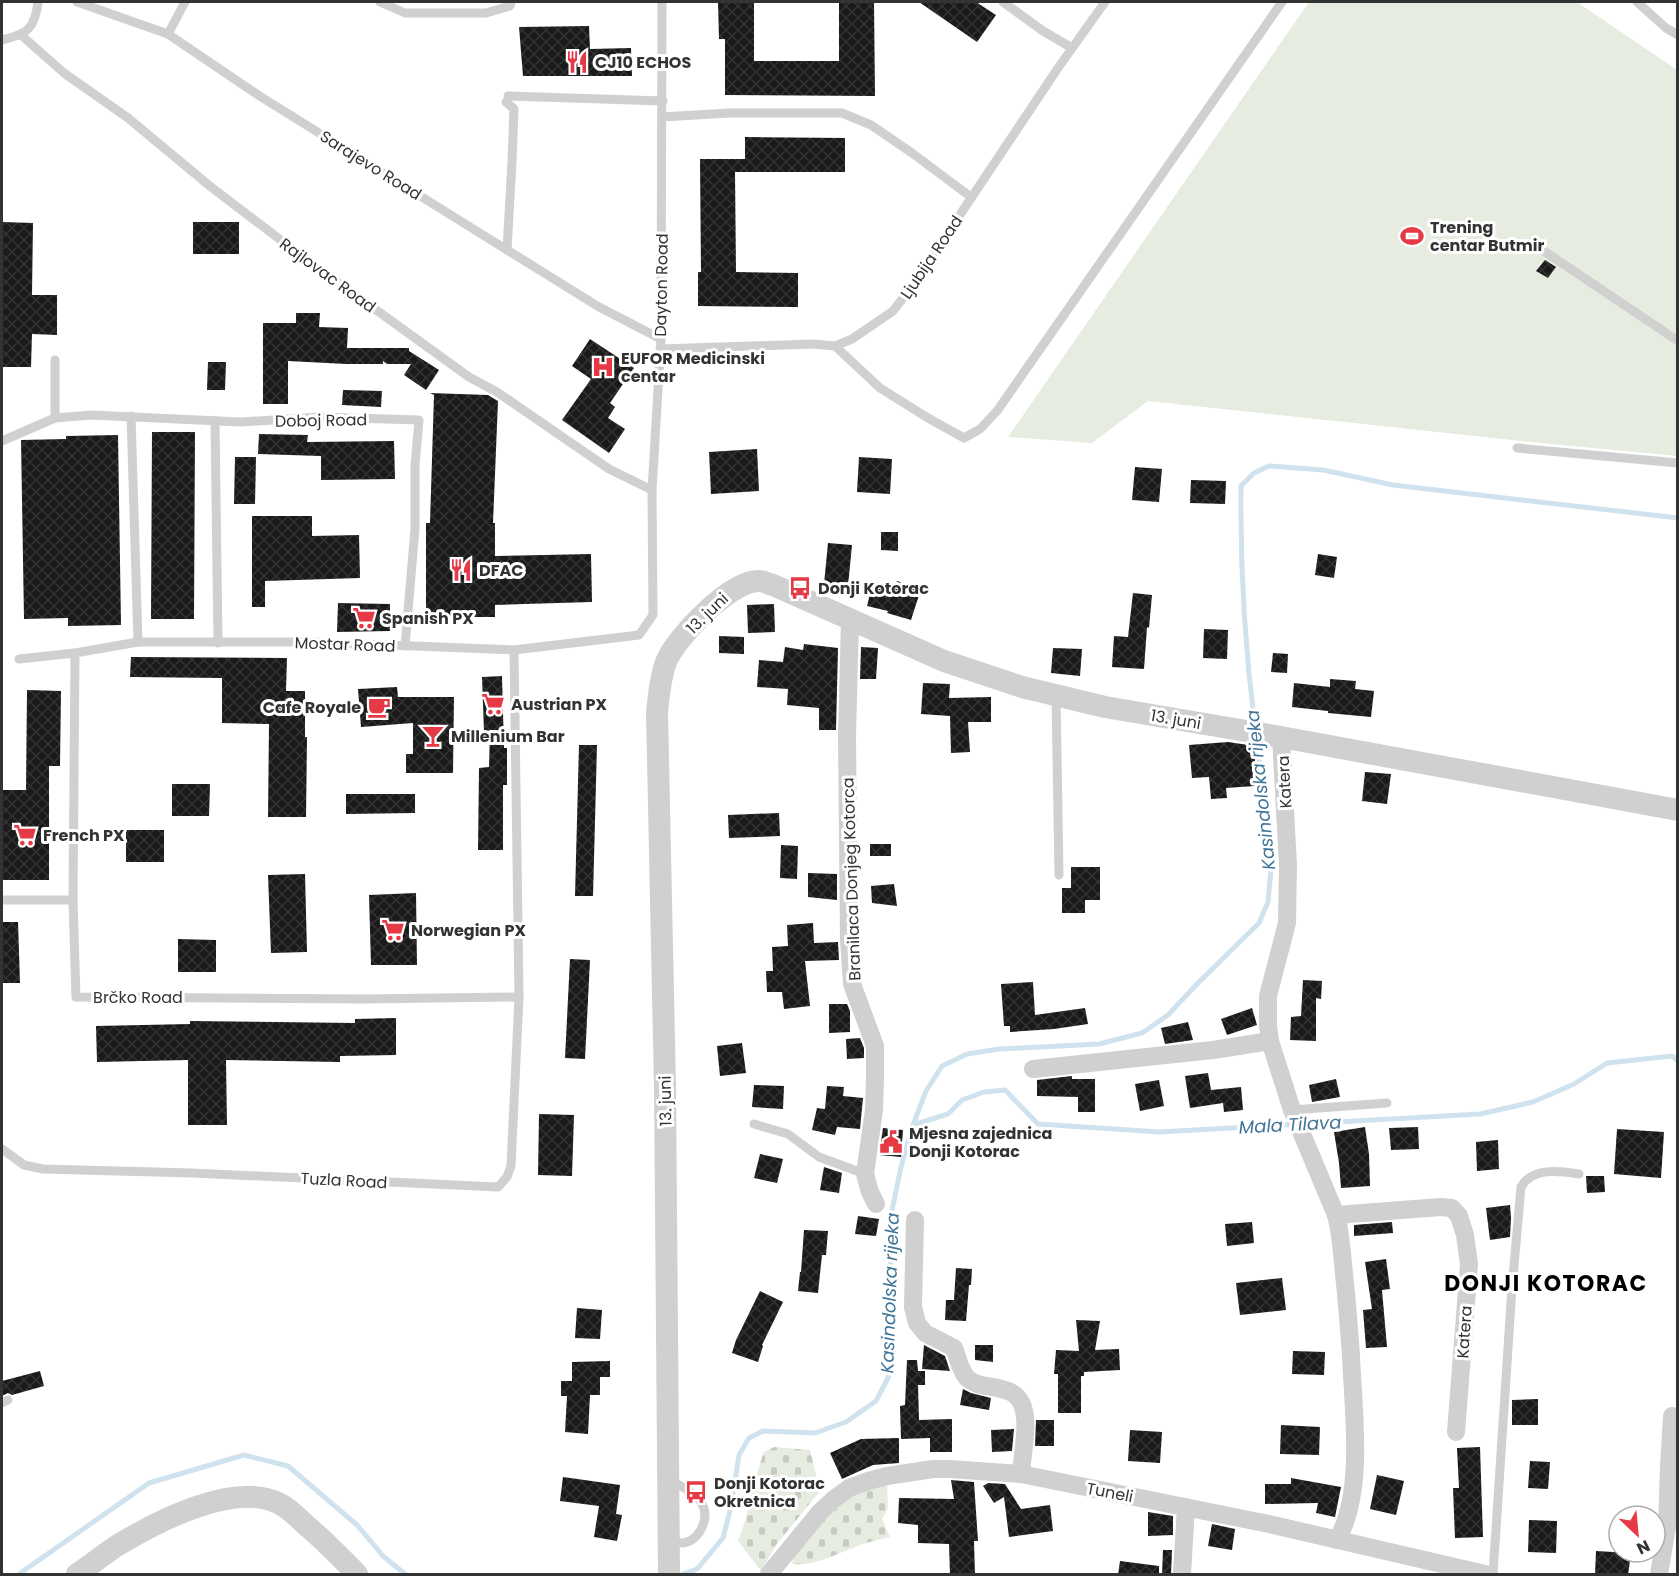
<svg xmlns="http://www.w3.org/2000/svg" width="1679" height="1576" font-family="Poppins,sans-serif">
<style>
.green{fill:#e6ecdf}
.cemetery{fill:url(#cemetery-stones)}
.lines{fill:none;stroke-linecap:round;stroke-linejoin:round}
.stream{stroke:#cfe2ee;stroke-width:5}
.building{fill:url(#building-cross-hatch)}
.service{stroke:#d0d0d0;stroke-width:9}
.minor{stroke:#d0d0d0;stroke-width:18}
.tertiary{stroke:#d0d0d0;stroke-width:22}
.labels{text-anchor:middle;stroke-width:6;stroke-linejoin:round;paint-order:stroke}
.poi-label{font-size:16px;font-weight:bold;fill:#333;stroke:#fff;text-anchor:start}
.street-label{font-size:16px;fill:#333;stroke:#fff}
.water-label{font-size:18px;font-style:italic;fill:#3f7597;stroke:#fff}
.district-label{font-size:22px;font-weight:bold;letter-spacing:1.5px;fill:#000;stroke:#fff}
</style>
<defs>
<pattern id="cemetery-stones" width="16" height="16" patternUnits="userSpaceOnUse" patternTransform="scale(1.5)"><rect width="16" height="16" fill="#e6ecdf"/><path d="M2 7V4a2 2 0 0 1 4 0v3zM10 15v-3a2 2 0 0 1 4 0v3z" fill="#c6cbc0"/></pattern>
<pattern id="building-cross-hatch" width="8" height="8" patternUnits="userSpaceOnUse" patternTransform="scale(1.5)"><rect width="8" height="8" fill="#1a1a1a"/><path d="M0 0l8 8M0 8l8-8" fill="none" stroke="#333"/></pattern>
</defs>
<rect width="100%" height="100%" fill="#fff"/>
<polygon class="green" points="1309,2 1577,2 1677,70 1677,456 1531,442 1148,401 1092,443 1008,437"/>
<g class="cemetery">
<path d="M774,1447l36,3 10,41 -44,54 -15,26 -23,-30c12,-29 15,-60 26,-89z"/>
<path d="M887,1481l1,27 -6,11 8,18c-13,3 -26,6 -38,11 -19,8 -38,18 -60,16l2,-13 54,-58z"/>
</g>
<g class="lines">
<g class="stream">
<path d="M1255,727c-10,-79 -15,-162 -14,-241l13,-13 15,-7 54,4 70,15 285,33"/>
<polyline points="913,1125 948,1114 962,1100 984,1092 1005,1090 1038,1124 1159,1132 1480,1114 1533,1102 1574,1084 1607,1063 1672,1056 1678,1061"/>
<polyline points="19,1574 149,1483 244,1455 288,1466 357,1525 383,1556 405,1574"/>
<polyline points="683,1574 697,1569 723,1538 731,1507 739,1455 749,1438 763,1431 815,1433 846,1422 876,1401 889,1376 892,1333 890,1220 901,1167 913,1125 926,1091 942,1066 967,1054 999,1049 1099,1044 1142,1033 1168,1015 1197,984 1259,923 1268,902 1271,869 1257,739"/>
</g>
</g>
<g class="building">
<polygon points="718,2 754,2 754,61 839,61 839,2 874,2 875,96 725,95 725,39 719,39"/>
<polygon points="919,2 976,2 996,15 977,42"/>
<polygon points="589,26 590,49 631,48 632,76 523,76 519,27"/>
<polygon points="745,137 845,138 845,172 735,172 736,272 798,273 798,307 698,306 698,272 701,272 700,159 745,159"/>
<polygon points="2,222 33,223 32,295 57,295 57,335 32,334 31,367 2,367"/>
<rect x="193" y="222" width="46" height="32"/>
<polygon points="1545,260 1556,267 1548,278 1536,271"/>
<polygon points="296,313 320,313 319,327 348,328 347,348 409,348 409,351 439,370 426,390 404,375 411,364 387,364 383,361 383,364 346,364 288,361 288,404 263,404 263,323 296,323"/>
<polygon points="590,339 634,368 610,403 615,407 608,418 625,429 609,453 562,420 591,379 572,366"/>
<polygon points="208,362 226,362 225,390 207,390"/>
<polygon points="343,390 382,391 381,407 342,405"/>
<polygon points="430,393 488,395 498,401 493,523 495,523 495,556 591,554 592,602 495,605 495,617 426,617 426,523 430,523 434,395"/>
<polygon points="152,432 195,432 194,619 151,619"/>
<polygon points="259,434 308,435 307,442 394,441 395,479 321,480 321,456 258,454"/>
<polygon points="118,435 121,625 68,626 68,618 24,619 21,440 66,439 66,436"/>
<polygon points="757,449 759,491 711,494 709,452"/>
<polygon points="235,457 256,457 255,504 234,504"/>
<polygon points="859,457 892,459 890,494 857,492"/>
<polygon points="1135,467 1162,469 1159,502 1132,500"/>
<polygon points="1191,480 1226,481 1225,504 1190,503"/>
<polygon points="252,516 312,516 312,536 359,535 360,578 265,581 265,607 252,607"/>
<polygon points="881,532 898,532 898,551 881,550"/>
<polygon points="828,543 852,545 848,586 824,584"/>
<polygon points="1318,554 1337,557 1334,578 1315,575"/>
<polygon points="897,581 921,589 911,620 887,613 888,611 867,606 873,582 895,586"/>
<polygon points="1133,593 1152,595 1149,628 1147,627 1144,669 1112,667 1114,636 1128,637"/>
<polygon points="338,603 390,604 390,631 337,632"/>
<polygon points="774,604 775,632 748,633 747,605"/>
<polygon points="1204,629 1228,630 1227,659 1203,658"/>
<polygon points="719,636 744,637 744,654 719,653"/>
<polygon points="804,644 838,648 836,730 819,730 819,708 787,705 788,689 757,687 759,660 783,662 785,647 803,650"/>
<polygon points="861,647 878,648 876,679 860,679"/>
<polygon points="1053,648 1082,649 1080,676 1051,673"/>
<polygon points="1273,653 1288,654 1287,673 1271,672"/>
<polygon points="131,657 287,658 286,691 305,691 305,737 307,737 306,817 268,817 269,724 222,723 222,678 130,677"/>
<polygon points="502,676 504,748 507,748 507,785 503,785 503,850 478,850 479,768 489,767 490,732 484,732 482,677"/>
<polygon points="1330,679 1356,681 1355,689 1374,691 1371,717 1328,713 1328,711 1292,707 1294,683 1330,687"/>
<polygon points="923,683 950,684 949,698 991,697 991,722 968,722 970,752 951,753 950,716 921,714"/>
<polygon points="397,687 398,697 454,697 453,773 406,773 406,754 413,754 413,723 361,727 358,689"/>
<polygon points="27,690 61,691 60,766 49,766 49,880 2,880 2,790 26,790"/>
<polygon points="1228,742 1255,746 1255,786 1226,788 1227,798 1211,799 1209,777 1192,778 1189,745"/>
<polygon points="579,745 597,745 593,896 575,896"/>
<polygon points="1365,772 1391,774 1387,804 1362,801"/>
<polygon points="172,784 210,784 209,816 172,816"/>
<polygon points="346,794 415,794 415,813 346,814"/>
<polygon points="779,813 780,836 729,838 728,815"/>
<rect x="126" y="830" width="38" height="32"/>
<rect x="870" y="844" width="21" height="12"/>
<polygon points="781,845 798,846 797,879 780,878"/>
<polygon points="1071,867 1100,867 1100,900 1085,900 1085,913 1062,913 1062,888 1071,888"/>
<polygon points="808,873 837,874 837,900 808,897"/>
<polygon points="305,874 307,952 271,953 268,875"/>
<polygon points="894,884 897,906 872,903 871,886"/>
<polygon points="416,893 417,965 371,965 369,895"/>
<polygon points="2,922 18,922 20,983 2,983"/>
<polygon points="813,923 814,943 838,942 839,960 805,961 810,1006 784,1009 782,992 767,992 766,971 773,971 772,947 788,946 787,925"/>
<polygon points="178,939 216,940 216,972 178,972"/>
<polygon points="570,959 590,960 585,1059 565,1058"/>
<polygon points="1303,980 1322,981 1321,999 1316,998 1316,1041 1290,1040 1291,1017 1301,1016"/>
<polygon points="1033,982 1035,1015 1085,1008 1088,1024 1054,1029 1010,1032 1010,1026 1004,1026 1001,984"/>
<polygon points="829,1004 847,1004 850,1011 850,1032 829,1033"/>
<polygon points="1252,1008 1257,1025 1227,1035 1221,1019"/>
<polygon points="396,1018 396,1055 340,1056 340,1062 226,1060 227,1125 188,1125 188,1060 97,1062 96,1026 190,1024 190,1021 355,1023 355,1019"/>
<polygon points="1188,1022 1193,1040 1165,1044 1161,1028"/>
<polygon points="860,1038 864,1048 864,1058 847,1059 846,1039"/>
<polygon points="742,1043 746,1073 720,1076 717,1046"/>
<polygon points="1208,1073 1211,1090 1241,1087 1243,1110 1224,1112 1223,1103 1190,1108 1185,1076"/>
<polygon points="1072,1076 1072,1079 1095,1079 1095,1112 1078,1112 1078,1097 1037,1096 1037,1080"/>
<polygon points="1336,1079 1340,1097 1312,1102 1309,1085"/>
<polygon points="1159,1080 1164,1106 1140,1111 1135,1084"/>
<polygon points="754,1085 784,1086 783,1109 752,1107"/>
<polygon points="827,1086 844,1087 843,1096 863,1098 860,1129 837,1127 835,1135 812,1130 817,1108 825,1109"/>
<polygon points="539,1114 574,1115 572,1176 538,1175"/>
<polygon points="1365,1127 1369,1154 1370,1186 1341,1188 1339,1163 1334,1132"/>
<polygon points="1418,1127 1419,1149 1391,1150 1389,1128"/>
<polygon points="883,1128 903,1130 901,1157 879,1155"/>
<polygon points="1617,1129 1664,1132 1661,1178 1614,1174"/>
<polygon points="1498,1140 1499,1169 1477,1171 1476,1142"/>
<polygon points="760,1154 783,1159 777,1183 754,1178"/>
<polygon points="824,1167 842,1173 839,1193 820,1190"/>
<polygon points="1586,1176 1604,1176 1605,1192 1587,1193"/>
<polygon points="1510,1205 1511,1218 1510,1237 1490,1240 1486,1208"/>
<polygon points="858,1216 879,1219 876,1236 855,1234"/>
<polygon points="1252,1222 1254,1243 1227,1246 1225,1224"/>
<polygon points="1392,1222 1393,1233 1354,1236 1354,1225"/>
<polygon points="804,1230 828,1231 826,1255 822,1255 818,1293 798,1291 800,1272 801,1272"/>
<polygon points="1386,1259 1390,1289 1382,1290 1387,1347 1366,1348 1363,1310 1372,1309 1365,1262"/>
<polygon points="956,1268 972,1269 971,1285 969,1285 966,1321 945,1320 946,1300 954,1300"/>
<polygon points="1282,1278 1286,1310 1240,1315 1236,1283"/>
<polygon points="760,1291 783,1302 762,1345 763,1346 758,1362 732,1353 736,1340"/>
<polygon points="577,1308 602,1310 600,1339 575,1338"/>
<polygon points="1076,1320 1100,1321 1095,1350 1119,1349 1120,1370 1084,1372 1084,1376 1081,1376 1081,1413 1058,1413 1058,1374 1054,1374 1056,1350 1079,1351"/>
<polygon points="924,1345 945,1356 950,1371 922,1369"/>
<polygon points="975,1345 993,1345 993,1362 975,1360"/>
<polygon points="1293,1351 1325,1352 1324,1375 1292,1374"/>
<polygon points="907,1360 917,1360 918,1371 925,1371 925,1385 918,1385 919,1420 952,1419 952,1452 930,1452 930,1438 901,1439 900,1406 905,1405"/>
<polygon points="610,1361 610,1377 600,1377 600,1395 590,1395 588,1434 565,1432 567,1396 561,1396 561,1381 572,1381 572,1362"/>
<polygon points="40,1371 44,1386 12,1395 8,1393 2,1396 2,1381"/>
<polygon points="963,1389 971,1393 991,1398 989,1410 960,1405"/>
<polygon points="1538,1399 1538,1425 1512,1425 1512,1400"/>
<polygon points="1036,1420 1054,1420 1054,1446 1035,1446"/>
<polygon points="1281,1425 1320,1427 1319,1455 1280,1454"/>
<polygon points="1014,1429 1012,1451 992,1452 991,1430"/>
<polygon points="1130,1430 1162,1432 1160,1463 1128,1461"/>
<polygon points="899,1438 899,1463 873,1465 842,1479 830,1453 861,1439"/>
<polygon points="1480,1447 1483,1537 1455,1538 1453,1488 1459,1488 1457,1448"/>
<polygon points="1530,1461 1550,1462 1548,1489 1528,1488"/>
<polygon points="1377,1475 1404,1481 1396,1515 1370,1509"/>
<polygon points="563,1477 620,1485 616,1514 622,1515 617,1541 594,1537 599,1506 560,1501"/>
<polygon points="1291,1478 1341,1487 1335,1517 1316,1513 1318,1503 1265,1504 1265,1484 1291,1484"/>
<polygon points="951,1480 974,1482 978,1541 974,1541 975,1575 950,1575 949,1544 918,1543 918,1525 898,1523 899,1498 954,1499"/>
<polygon points="988,1483 1005,1484 1021,1509 1050,1505 1053,1531 1009,1537 1004,1497 994,1503 983,1486"/>
<polygon points="1148,1512 1173,1516 1173,1535 1148,1536"/>
<polygon points="1529,1520 1557,1521 1556,1553 1528,1552"/>
<polygon points="1212,1524 1235,1529 1232,1550 1208,1546"/>
<polygon points="1163,1550 1172,1550 1171,1575 1162,1575"/>
<polygon points="1596,1551 1631,1553 1628,1575 1595,1575"/>
<polygon points="1120,1561 1159,1566 1159,1575 1118,1575"/>
</g>
<g class="lines">
<g class="service">
<polyline points="77,2 168,34 258,95 491,240 599,307 661,339"/>
<polyline points="380,2 405,13 486,13 510,6 511,2"/>
<polyline points="1003,2 1043,31 1072,48"/>
<polyline points="1637,2 1666,28 1678,35"/>
<polyline points="168,34 185,2"/>
<polyline points="21,35 64,73 128,118 211,187 303,257 469,377 497,392 609,469 652,490"/>
<path d="M2,40c25,-6 33,-11 36,-38"/>
<polyline points="508,96 663,101"/>
<polyline points="506,102 514,109 512,162 507,250"/>
<polyline points="662,117 729,113 842,113 871,125 912,153 971,197"/>
<polyline points="1535,245 1678,341"/>
<polyline points="835,346 880,388 928,418 964,438 980,429 997,411 1282,2"/>
<polyline points="660,349 813,344 835,346 852,339 893,311 913,285 1058,68 1105,2"/>
<polyline points="131,416 138,642"/>
<polyline points="55,418 55,360"/>
<polyline points="215,421 218,643"/>
<polyline points="2,441 55,418 91,415 241,422 320,417 419,420 415,465 415,529 405,646"/>
<polyline points="1517,448 1678,463"/>
<polyline points="19,659 75,653"/>
<polyline points="1056,695 1059,875"/>
<polyline points="2,900 73,900"/>
<polyline points="519,997 365,999 76,997 73,900 75,653 138,642 311,642 514,650 639,635 653,615 652,490 661,339 662,2"/>
<polyline points="1292,1110 1387,1103"/>
<polyline points="754,1124 788,1134 819,1157 865,1174"/>
<polyline points="2,1149 24,1165 43,1169 192,1173 498,1187 507,1177 511,1166 519,997 514,650"/>
<polyline points="2,1403 8,1400"/>
<path d="M668,1540c4,0 11,3 15,3 16,-2 26,-23 20,-37 -6,-13 -22,-20 -34,-26"/>
<path d="M1493,1574l19,-286 9,-101c11,-20 38,-16 58,-13"/>
</g>
<g class="minor">
<polyline points="850,619 847,737 849,940 852,984 875,1046 875,1078 874,1110 865,1174 870,1192 876,1204"/>
<path d="M1281,737l7,128 -1,58 -19,73v29l2,16 22,69 44,105c5,19 6,39 8,59 3,27 5,54 7,82 2,54 14,136 -14,184"/>
<polyline points="1033,1069 1213,1050 1270,1041"/>
<polyline points="1336,1215 1441,1207 1452,1208 1459,1216 1465,1235 1469,1264 1456,1432"/>
<path d="M915,1220l-2,87 4,16 8,10 29,15c4,10 6,22 13,30 16,16 54,-1 58,39 2,18 -3,39 -4,57"/>
<polyline points="769,1574 820,1512 834,1499 849,1488 868,1481 887,1476 933,1469 949,1469 1021,1474 1269,1524 1485,1574"/>
<polyline points="1182,1574 1186,1507"/>
<polyline points="1659,1574 1667,1527 1669,1467 1672,1416"/>
</g>
<g class="tertiary">
<path d="M77,1574c14,-9 27,-20 41,-29 40,-24 120,-66 164,-40 10,6 17,14 25,21 18,15 34,32 50,48"/>
<path d="M669,1574l-4,-487 -8,-375c2,-17 3,-34 9,-50 10,-25 65,-82 93,-81 5,0 10,3 14,4l171,76 78,26 83,20 176,30 397,73"/>
</g>
</g>
<defs>
<g id="restaurant-bare" transform="scale(1.8)"><path d="M-5-6h1v4h1v-4h1v4h1v-4h1v5L-1.5 .5V6h-2V.5L-5-1ZM5-6V6H3V1.5H1.5Q1.5-4 5-6Z" fill="#e63946" stroke="#fff" stroke-width="2.5" paint-order="stroke"/></g>
<g id="stadium-bare" transform="scale(1.8)"><path d="M0-5a6.5 5 0 1 0 0 10a6.5 5 0 1 0 0-10ZM-3.5-1.8h7v3.6h-7Z" fill="#e63946" stroke="#fff" stroke-width="2.5" paint-order="stroke"/></g>
<g id="hospital-bare" transform="scale(1.8)"><path d="M-5-5h3v3.5h4V-5h3V5h-3V1.5h-4V5h-3Z" fill="#e63946" stroke="#fff" stroke-width="2.5" paint-order="stroke"/></g>
<g id="bus-bare" transform="scale(1.8)"><path d="M-5-6H5V4H4V6H2V4H-2V6H-4V4H-5ZM-3.5-4V0h7V-4ZM-3.5 1.2v1.5H-2V1.2ZM2 1.2v1.5H3.5V1.2Z" fill="#e63946" stroke="#fff" stroke-width="2.5" paint-order="stroke"/></g>
<g id="supermarket-bare" transform="scale(1.8)"><path d="M-6-5.5h2.5l.6 2H6L4.5 2H-2.5L-4.4-4H-6ZM-1.5 3.2a1.3 1.3 0 1 0 .1 0ZM3 3.2a1.3 1.3 0 1 0 .1 0Z" fill="#e63946" stroke="#fff" stroke-width="2.5" paint-order="stroke"/></g>
<g id="cafe-bare" transform="scale(1.8)"><path d="M-5.5-4.5H6V0H3Q3 3.5 0 3.5H-2.5Q-5.5 3.5-5.5 0ZM3-3.2v2h1.7v-2ZM-6 4.5H4V6H-6Z" fill="#e63946" stroke="#fff" stroke-width="2.5" paint-order="stroke"/></g>
<g id="bar-bare" transform="scale(1.8)"><path d="M-6-5H6L.8 .8V4.5H3.5V6h-7V4.5H-.8V.8Z" fill="#e63946" stroke="#fff" stroke-width="2.5" paint-order="stroke"/></g>
<g id="civic-bare" transform="scale(1.8)"><path d="M-.6-6.5H3V-4.5H.6V-3L4-1V1h2V6H-6V1h2V-1L-.6-3ZM-1.2 2.5V6h2.4V2.5Z" fill="#e63946" stroke="#fff" stroke-width="2.5" paint-order="stroke"/></g>
</defs>
<g fill-rule="evenodd">
<use href="#restaurant-bare" x="577" y="62"/>
<use href="#stadium-bare" x="1412" y="236"/>
<use href="#hospital-bare" x="603" y="367"/>
<use href="#restaurant-bare" x="461" y="570"/>
<use href="#bus-bare" x="800" y="588"/>
<use href="#supermarket-bare" x="364" y="618"/>
<use href="#supermarket-bare" x="493" y="704"/>
<use href="#cafe-bare" x="379" y="707"/>
<use href="#bar-bare" x="433" y="736"/>
<use href="#supermarket-bare" x="25" y="835"/>
<use href="#supermarket-bare" x="393" y="930"/>
<use href="#civic-bare" x="891" y="1142"/>
<use href="#bus-bare" x="696" y="1492"/>
</g>
<g class="labels">
<g class="poi-label">
<text x="595" y="68">CJ10 ECHOS</text>
<text x="1430" y="233">Trening<tspan x="1430" dy="18">centar Butmir</tspan></text>
<text x="621" y="364">EUFOR Medicinski<tspan x="621" dy="18">centar</tspan></text>
<text x="479" y="576">DFAC</text>
<text x="818" y="594">Donji Kotorac</text>
<text x="382" y="624">Spanish PX</text>
<text x="511" y="710">Austrian PX</text>
<text x="361" y="713" text-anchor="end">Cafe Royale</text>
<text x="451" y="742">Millenium Bar</text>
<text x="43" y="841">French PX</text>
<text x="411" y="936">Norwegian PX</text>
<text x="909" y="1139">Mjesna zajednica<tspan x="909" dy="18">Donji Kotorac</tspan></text>
<text x="714" y="1489">Donji Kotorac<tspan x="714" dy="18">Okretnica</tspan></text>
</g>
<g class="street-label">
<text transform="translate(371 165) rotate(32)" y="6">Sarajevo Road</text>
<text transform="translate(931 257) rotate(-56)" y="6">Ljubija Road</text>
<text transform="translate(328 275) rotate(36)" y="6">Rajlovac Road</text>
<text transform="translate(661 285) rotate(-89)" y="6">Dayton Road</text>
<text transform="translate(321 420) rotate(-1)" y="6">Doboj Road</text>
<text transform="translate(707 613) rotate(-44)" y="6">13. juni</text>
<text transform="translate(345 644) rotate(2)" y="6">Mostar Road</text>
<text transform="translate(1176 719) rotate(10)" y="6">13. juni</text>
<text transform="translate(1284 782) rotate(-93)" y="6">Katera</text>
<text transform="translate(851 879) rotate(-92)" y="6">Branilaca Donjeg Kotorca</text>
<text x="138" y="1003">Brčko Road</text>
<text transform="translate(665 1101) rotate(-91)" y="6">13. juni</text>
<text transform="translate(344 1180) rotate(3)" y="6">Tuzla Road</text>
<text transform="translate(1464 1332) rotate(-86)" y="6">Katera</text>
<text transform="translate(1110 1492) rotate(11)" y="6">Tuneli</text>
</g>
<g class="water-label">
<text transform="translate(1261 790) rotate(-96)" y="6">Kasindolska rijeka</text>
<text transform="translate(1290 1125) rotate(-3)" y="6">Mala Tilava</text>
<text transform="translate(890 1293) rotate(-88)" y="6">Kasindolska rijeka</text>
</g>
<g class="district-label">
<text x="1546" y="1291">DONJI KOTORAC</text>
</g>
</g>
<rect width="1679" height="1576" fill="none" stroke="#333333" stroke-width="6"/>
<g transform="translate(1637 1534) rotate(154)"><circle r="28" fill="#ffffff" stroke="#adadad" stroke-width="1.5"/>
<path d="M0-4.5L10 22L0 15L-10 22Z" fill="#e63946"/>
<text y="-9" font-size="16" font-weight="bold" text-anchor="middle" fill="#333333">N</text>
</g>
</svg>
